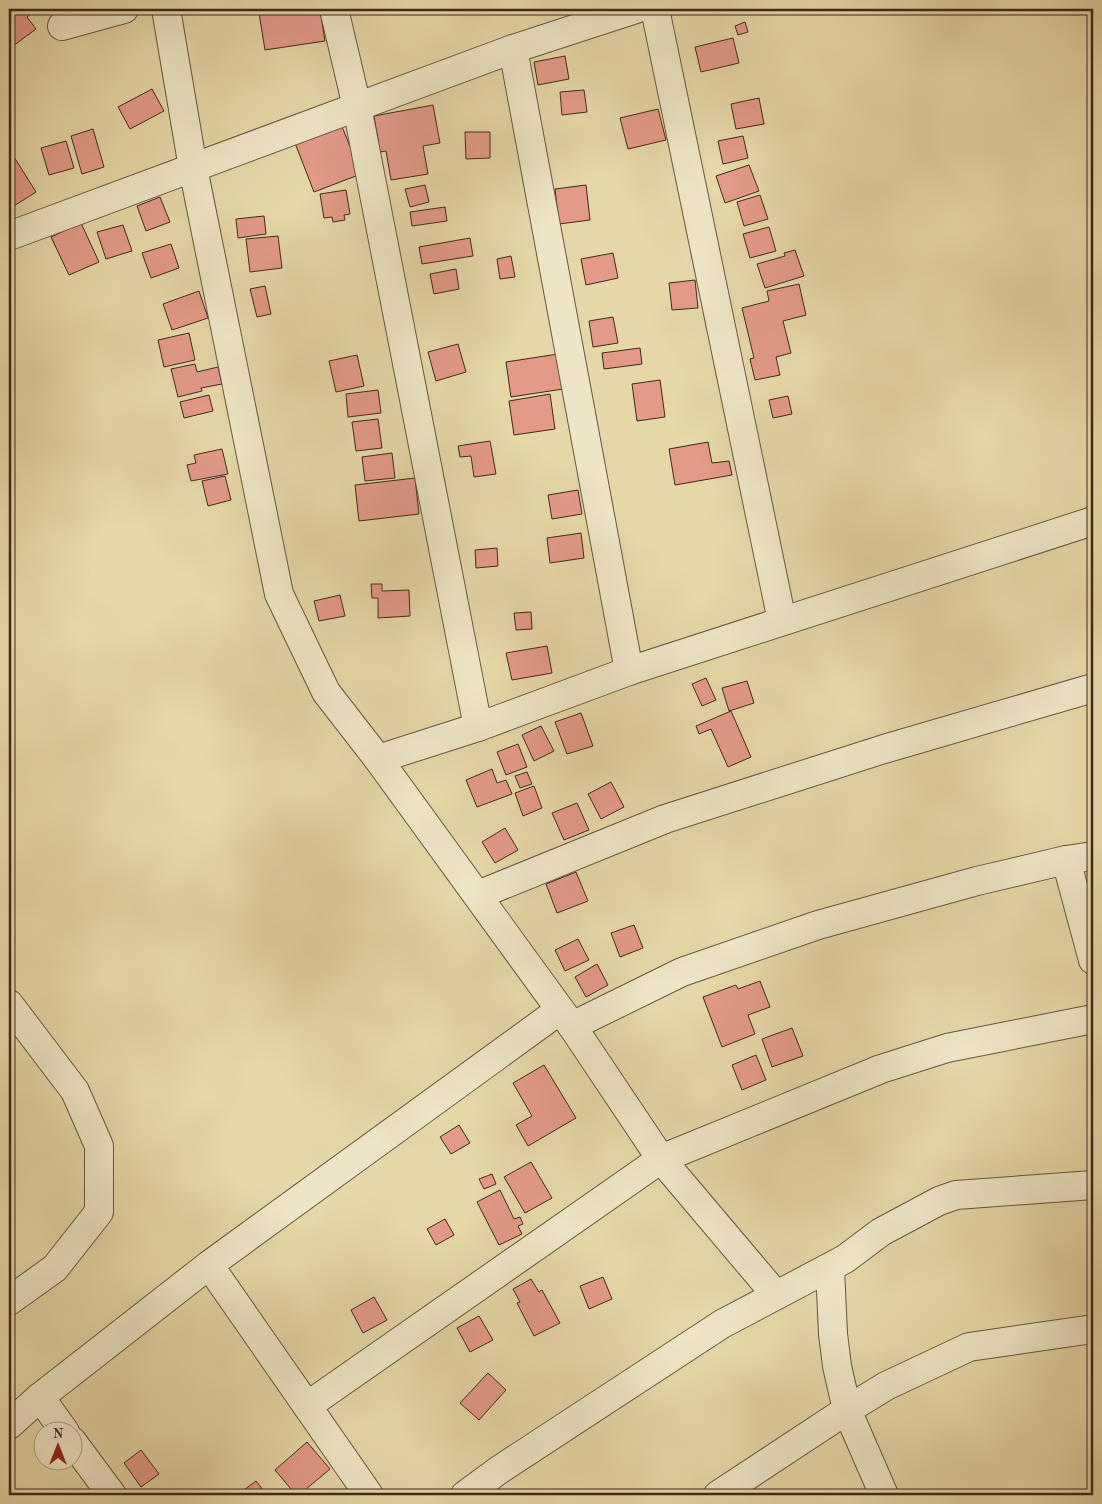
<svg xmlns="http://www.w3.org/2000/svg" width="1102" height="1504" font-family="'Old Standard TT',serif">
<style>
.building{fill:#e39a88;stroke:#3d2a1d}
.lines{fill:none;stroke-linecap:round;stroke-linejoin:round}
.minor-casing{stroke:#675540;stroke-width:30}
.path{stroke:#3d2a1d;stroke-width:3;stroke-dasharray:1 2.5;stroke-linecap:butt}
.minor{stroke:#eee5c6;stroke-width:28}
</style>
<rect width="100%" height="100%" fill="#e5d7a8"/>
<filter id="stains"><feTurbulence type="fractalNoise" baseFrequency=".004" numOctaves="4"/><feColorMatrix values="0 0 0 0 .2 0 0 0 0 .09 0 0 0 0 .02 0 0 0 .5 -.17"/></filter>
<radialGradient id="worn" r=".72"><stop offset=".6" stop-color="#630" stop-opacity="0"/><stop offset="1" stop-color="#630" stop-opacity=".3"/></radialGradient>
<g class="building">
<polygon points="9,9 36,9 27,17 36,29 9,49"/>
<polygon points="291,9 320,9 325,41 265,50 259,13"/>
<polygon points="745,22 748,32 738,35 735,26"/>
<polygon points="733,38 739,63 701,72 695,47"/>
<polygon points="565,56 569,79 538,85 534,62"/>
<polygon points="152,89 164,111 130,129 118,107"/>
<polygon points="584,90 587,112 562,115 560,92"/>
<polygon points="759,98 764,124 736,129 731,104"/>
<polygon points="433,105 440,143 423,146 428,174 391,180 386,151 380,152 374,116"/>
<polygon points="658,109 666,140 628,149 620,118"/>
<polygon points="341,124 361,174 314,192 295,143"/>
<polygon points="93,129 104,167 82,174 71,136"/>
<polygon points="465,132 490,132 490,158 466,159"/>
<polygon points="743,136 748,158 723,164 718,141"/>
<polygon points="66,141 74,168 49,175 41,148"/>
<polygon points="9,149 36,192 9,209"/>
<polygon points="749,165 759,191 725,203 716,176"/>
<polygon points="425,185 429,202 410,207 405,189"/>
<polygon points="586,185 590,220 559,224 555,189"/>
<polygon points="346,190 350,214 344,215 345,220 333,222 332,217 324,218 320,194"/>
<polygon points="760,195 768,219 744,226 737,202"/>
<polygon points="160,197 170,222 146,231 137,206"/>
<polygon points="445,207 447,221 412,226 410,212"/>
<polygon points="264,216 266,234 238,238 236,219"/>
<polygon points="81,223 99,262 69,275 51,237"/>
<polygon points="123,225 132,251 106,259 97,232"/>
<polygon points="769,227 776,251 750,258 743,234"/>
<polygon points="278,236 282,268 250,272 246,239"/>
<polygon points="470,238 473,256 422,264 419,247"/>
<polygon points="171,244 179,268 151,278 142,253"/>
<polygon points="795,250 804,276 765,288 757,264 785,256 784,253"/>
<polygon points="613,253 618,278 586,285 581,259"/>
<polygon points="511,256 515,277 500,279 497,259"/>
<polygon points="456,269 459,289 434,294 430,274"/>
<polygon points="695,280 698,308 672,310 669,283"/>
<polygon points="799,284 806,315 783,321 791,353 776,357 780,375 755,380 750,359 754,358 742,308 769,301 767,291"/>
<polygon points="265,286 271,314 257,317 250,289"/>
<polygon points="199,291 208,318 172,330 163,304"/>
<polygon points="613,317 618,343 593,347 589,321"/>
<polygon points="189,333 195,360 164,367 158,340"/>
<polygon points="458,344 466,372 436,381 428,352"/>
<polygon points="640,348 642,364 604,369 602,353"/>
<polygon points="558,354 563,389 511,397 506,362"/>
<polygon points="357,355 364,386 336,392 329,361"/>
<polygon points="195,364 197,372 218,367 222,384 201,388 202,391 178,397 171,369"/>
<polygon points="660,380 665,417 637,421 632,384"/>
<polygon points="378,390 381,413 348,417 346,394"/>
<polygon points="550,394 555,429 514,435 509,401"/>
<polygon points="209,395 213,411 184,418 180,402"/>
<polygon points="788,396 792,414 773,418 769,400"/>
<polygon points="378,419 382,448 356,451 352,422"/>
<polygon points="490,441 496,474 474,477 471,456 460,457 458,446"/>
<polygon points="708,442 712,463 729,461 732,475 675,485 669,449"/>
<polygon points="222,449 228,474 191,481 187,465 196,463 194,455"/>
<polygon points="392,453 395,478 365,481 362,457"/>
<polygon points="225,476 231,500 208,506 202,481"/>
<polygon points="415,478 419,514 359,521 355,485"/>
<polygon points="578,490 582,514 552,519 548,495"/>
<polygon points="581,533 584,558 550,563 547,538"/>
<polygon points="497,548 498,566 476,568 475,550"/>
<polygon points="371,584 382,584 382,591 409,590 410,616 378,618 378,598 372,598"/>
<polygon points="340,595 345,616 319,621 314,601"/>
<polygon points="531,612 532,629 516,630 514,613"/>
<polygon points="547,646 552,673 512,680 506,653"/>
<polygon points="706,678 716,700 702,706 692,684"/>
<polygon points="747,681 754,703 729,711 722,688"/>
<polygon points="731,711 751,757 728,767 711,729 699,734 696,726"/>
<polygon points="581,713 593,746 567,754 555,722"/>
<polygon points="541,726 554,751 534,761 522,735"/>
<polygon points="518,744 527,767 506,775 497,752"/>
<polygon points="492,769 497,783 506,780 512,794 477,807 466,780"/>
<polygon points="527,772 532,784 520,788 515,776"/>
<polygon points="611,782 624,807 601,819 588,794"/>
<polygon points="534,786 542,808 523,816 515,793"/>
<polygon points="577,803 589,830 564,840 552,813"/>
<polygon points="505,828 518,850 495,863 482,842"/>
<polygon points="576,872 588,901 557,913 546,884"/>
<polygon points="634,925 643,948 620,957 611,933"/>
<polygon points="578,939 589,960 565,971 555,950"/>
<polygon points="597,964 608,985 586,997 575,977"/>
<polygon points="760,981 770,1007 748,1015 755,1034 722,1047 703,997 736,985 738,989"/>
<polygon points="792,1028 803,1056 772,1067 762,1039"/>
<polygon points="756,1055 766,1080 742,1090 732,1065"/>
<polygon points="544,1065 576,1118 528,1146 516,1125 532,1116 513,1083"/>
<polygon points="459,1125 470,1143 451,1154 440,1137"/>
<polygon points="531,1162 552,1198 525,1213 504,1177"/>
<polygon points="492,1174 496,1184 484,1189 479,1179"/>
<polygon points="500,1190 514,1219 520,1217 523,1224 518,1226 522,1234 499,1245 477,1202"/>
<polygon points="445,1219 454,1235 436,1245 427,1229"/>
<polygon points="603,1277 612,1299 589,1309 580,1286"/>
<polygon points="531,1279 539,1292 542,1290 560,1323 534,1336 517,1303 520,1302 513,1289"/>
<polygon points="374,1297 387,1320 363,1333 351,1310"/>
<polygon points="479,1316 493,1340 470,1352 457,1328"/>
<polygon points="488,1373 506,1390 479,1420 460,1403"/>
<polygon points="307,1442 330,1469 299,1495 296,1495 275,1470"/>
<polygon points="141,1450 159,1474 141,1487 124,1463"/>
<polygon points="256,1481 267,1495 237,1495"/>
</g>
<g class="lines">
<g class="minor-casing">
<g id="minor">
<polyline points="166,9 193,168 279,594 326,692 378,759 572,1026 661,1159 776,1295"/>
<polyline points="334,9 357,107 478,727"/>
<polyline points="655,9 782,621"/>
<polyline points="62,26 124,9"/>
<polyline points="513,49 629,671"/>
<polyline points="9,236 513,49 636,9"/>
<polyline points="378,759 478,727 629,671 1093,521"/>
<polyline points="1066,860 1093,960"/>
<polyline points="478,895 665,819 884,749 1093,688"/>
<polyline points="9,1004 75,1091 99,1146 99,1212 55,1268 9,1301"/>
<polyline points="572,1026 682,972 818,925 977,881 1066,860 1093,856"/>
<polyline points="209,1265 369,1495"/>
<polyline points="40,1397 65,1432"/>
<polyline points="307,1406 661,1159 881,1069 947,1048 1093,1019"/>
<polyline points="9,1425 40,1397 209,1265 560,1010"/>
<polyline points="72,1441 112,1495"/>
<polyline points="465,1495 499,1470 722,1324 845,1259 881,1232 939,1201 956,1195 1093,1185"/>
<polyline points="718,1495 847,1410 837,1366 833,1334 830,1268"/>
<polyline points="884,1495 847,1410 886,1386 969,1347 1093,1329"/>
</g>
</g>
<polyline class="path" points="1093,176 1089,182 1093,215"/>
<use href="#minor" class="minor"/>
</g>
<rect width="1102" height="1504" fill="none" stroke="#e5d7a8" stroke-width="30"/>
<rect x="10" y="10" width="1082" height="1484" fill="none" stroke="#3d2a1d" stroke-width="2.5"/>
<rect x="15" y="15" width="1072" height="1474" fill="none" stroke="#3d2a1d"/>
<g transform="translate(58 1446)"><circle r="24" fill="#eee5c6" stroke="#a79a82"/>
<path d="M0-4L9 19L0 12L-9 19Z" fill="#8f2418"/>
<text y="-8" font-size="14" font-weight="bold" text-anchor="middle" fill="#3d2a1d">N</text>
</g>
<rect width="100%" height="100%" filter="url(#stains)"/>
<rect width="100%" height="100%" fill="url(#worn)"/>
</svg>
